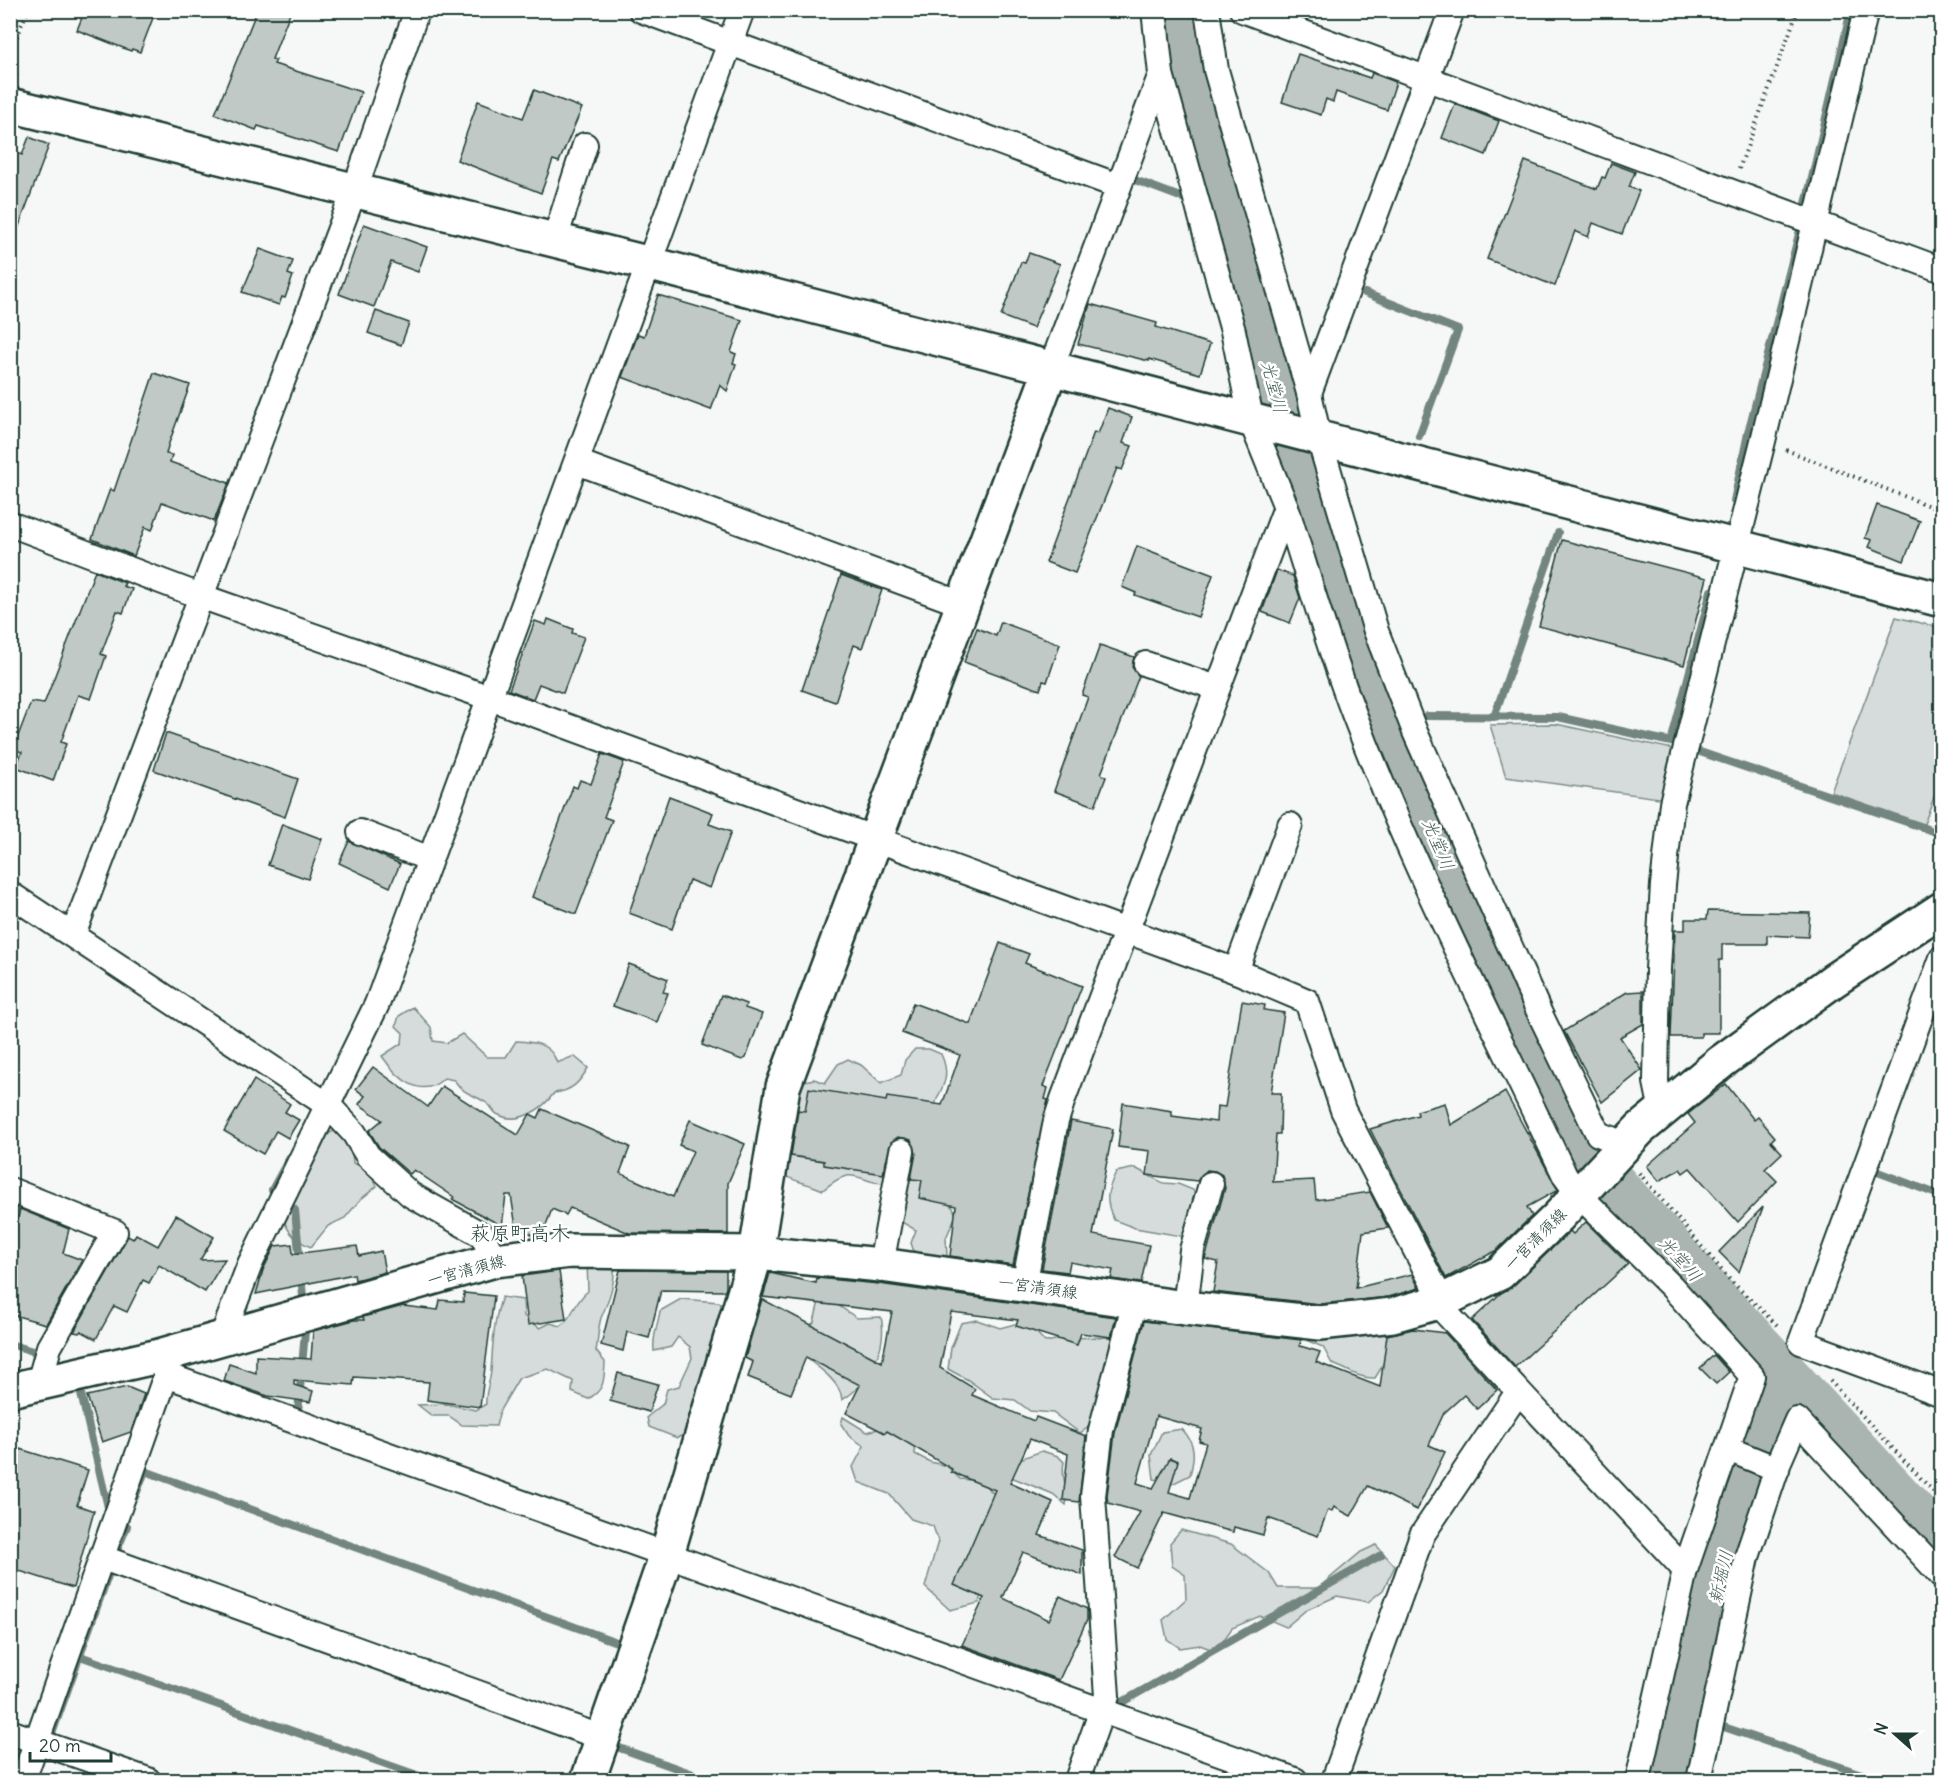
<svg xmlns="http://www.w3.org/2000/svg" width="1952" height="1791" font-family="Delius,'Klee One',sans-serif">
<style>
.green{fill:#d6dcdb;stroke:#7a8c88;stroke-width:1.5}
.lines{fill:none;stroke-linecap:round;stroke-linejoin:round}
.stream{stroke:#72857f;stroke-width:8}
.river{stroke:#aab5b1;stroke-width:50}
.building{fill:#c0c9c6;stroke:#1f3d34;stroke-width:1.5;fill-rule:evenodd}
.street-casing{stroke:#1f3d34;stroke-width:28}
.secondary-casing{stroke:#1f3d34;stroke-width:38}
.path{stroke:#1f3d34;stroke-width:4;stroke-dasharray:1.5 4.5;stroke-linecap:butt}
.street{stroke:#fff;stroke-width:24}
.secondary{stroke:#fff;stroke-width:33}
.labels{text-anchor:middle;stroke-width:5;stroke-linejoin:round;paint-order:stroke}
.street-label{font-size:16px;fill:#1f3d34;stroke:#fff}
.water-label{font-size:18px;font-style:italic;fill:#49615a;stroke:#fff}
.quarter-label{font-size:20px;fill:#1f3d34;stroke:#fff}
</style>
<rect width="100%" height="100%" fill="#f6f7f7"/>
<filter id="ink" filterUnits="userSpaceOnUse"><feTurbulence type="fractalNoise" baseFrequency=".0167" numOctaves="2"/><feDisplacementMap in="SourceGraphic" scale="12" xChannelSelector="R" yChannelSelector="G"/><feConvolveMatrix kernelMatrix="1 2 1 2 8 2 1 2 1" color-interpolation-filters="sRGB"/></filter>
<g filter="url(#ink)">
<g class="green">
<polygon points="1896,617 1941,628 1941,778 1924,824 1831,792"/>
<polygon points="1556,724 1673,749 1666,799 1506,777 1490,725"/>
<path d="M413,1007l18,20 2,14 14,2 15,-9 25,23h19l10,-16c18,1 35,2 41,22l17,-7 14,12c-9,15 -16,23 -34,25 -11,16 -36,33 -57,21 -4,-2 -5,-7 -9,-10 -13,-10 -23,-8 -34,-24l-10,-2c-23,23 -47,0 -62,-22l20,-13 1,-10 -7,-7 3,-10z"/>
<path d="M915,1049h14l12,5c14,31 -7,36 -8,62 0,26 4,54 6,80l14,12 3,7 -10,23 1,18 -15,8 -17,-9 -4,-12 5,-13 -18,-10 -8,-38c-33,5 -32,-22 -67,8 -16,-8 -32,-8 -46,-19l23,-89 14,-3 11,4 13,-19 10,-5 13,6 20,18 20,-8 4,-15z"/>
<path d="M335,1130l16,9 2,24 15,6 9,17 -17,14 -15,18 -17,8 -17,21c-16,-7 -24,-15 -29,-32l14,-18 5,-21 17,-36z"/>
<path d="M1135,1168l28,15 15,1 15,6 8,17 -7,19 -13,10 -46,-8 -21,-8c-10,-20 -7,-29 2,-48z"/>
<path d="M587,1261l27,2c2,19 -6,39 -13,55 -3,9 -3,23 -5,33l9,11c-1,18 0,28 -17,37l-16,-7 1,-11 -25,-12 -29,9 -19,32 -4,16 -34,-1 -13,-9h-17l-14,-11 28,-1 30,6 10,-6c-1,-15 4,-20 5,-33 2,-25 2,-50 11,-74l21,3 1,16 16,12 10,-5 11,3c13,-11 14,-25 27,-35z"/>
<path d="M681,1299l38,3 9,11 -13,20 -4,29 -11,17 2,25 -13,28 -12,6 -28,-11 -2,-10 16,-13 4,-15 12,-3 13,-28 -2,-11 -12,-10 -7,10 -17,4c-2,-14 4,-26 6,-40z"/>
<path d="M819,1301l17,3 21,14 24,-1c7,30 -12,67 -39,83 -1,-20 -30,-37 -45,-49l6,-18 11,-11z"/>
<path d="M977,1320l23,8 26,-7 19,21 22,-4 43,-1c11,24 4,39 -13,57l2,26 -19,13 -27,-20 -23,-2 -15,-11 -22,-2 -25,-18 -20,-11 3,-21 10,-25z"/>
<path d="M1303,1326h87c1,22 -3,34 -15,52 -16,1 -27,-9 -43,-14l-9,-17 -15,-6z"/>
<polygon points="843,1417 867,1432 886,1427 911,1431 915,1454 930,1462 947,1466 960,1479 981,1481 993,1493 1000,1506 979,1603 950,1610 925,1587 938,1541 933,1526 911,1519 889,1494 858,1482 853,1467 864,1446 849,1436 841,1424"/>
<path d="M1182,1429c14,15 13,27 8,46l-18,9 -18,-5 -3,-24 11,-23z"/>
<path d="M1042,1451l16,5 6,6c-4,17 6,27 2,43l-13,-11 -42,-17 3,-16z"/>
<polygon points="1181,1530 1231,1544 1269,1573 1278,1588 1318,1588 1361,1552 1376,1545 1395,1566 1383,1590 1368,1602 1337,1596 1306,1610 1286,1627 1260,1616 1232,1628 1216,1651 1200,1645 1180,1648 1167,1639 1163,1620 1186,1599 1185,1575 1172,1566 1170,1543"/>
</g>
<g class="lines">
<g class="stream">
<polyline points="399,10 401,11"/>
<polyline points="1135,180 1188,200"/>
<polyline points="1205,206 1227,213"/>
<polyline points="1805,208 1851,10"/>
<polyline points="1365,293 1458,330 1419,436"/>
<polyline points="1734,501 1748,433 1800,230"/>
<polyline points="1426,716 1558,717 1671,742 1711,591"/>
<polyline points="1494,717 1558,533"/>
<polyline points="1700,752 1942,834"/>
<polyline points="290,1157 272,1190 295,1210 300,1263"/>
<polyline points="1875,1171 1942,1196"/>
<polyline points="301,1275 304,1307"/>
<polyline points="306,1320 298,1412 307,1415"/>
<polyline points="10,1344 39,1353"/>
<polyline points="81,1394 108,1507"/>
<polyline points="135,1497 145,1471 622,1644"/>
<polyline points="116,1553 127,1526 124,1524"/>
<polyline points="80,1656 431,1780"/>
<polyline points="1117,1705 1381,1555"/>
<polyline points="1718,1725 1879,1780"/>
<polyline points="52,1734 109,1573"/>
<polyline points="614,1746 710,1780"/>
</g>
<g class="river">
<polyline points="1182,10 1209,143 1308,512 1390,733 1463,902 1582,1151 1712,1298 1942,1546"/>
<polyline points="1673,1780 1734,1519 1762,1437 1789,1381"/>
</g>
</g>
<g class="building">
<polygon points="85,10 156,10 140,52 132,49 131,51 77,30"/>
<polygon points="257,10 291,10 272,59 276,60 274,64 361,92 339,152 258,126 256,130 215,114"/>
<polygon points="1298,54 1370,78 1372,73 1396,82 1387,110 1336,92 1333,102 1326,99 1321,115 1282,102"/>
<polygon points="534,90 582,108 559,162 553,160 541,193 457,160 478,101 523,118"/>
<polygon points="1455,104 1499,121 1486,155 1442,138"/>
<polygon points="29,137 49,145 12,245 10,150 22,155"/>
<polygon points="1525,161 1597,189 1602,177 1605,178 1611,163 1635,172 1629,187 1639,191 1622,234 1593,223 1588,237 1575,231 1555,286 1487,259"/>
<polygon points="364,224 427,247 418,272 391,262 374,307 339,294"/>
<polygon points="260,249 293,261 288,274 293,276 285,298 282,297 279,305 242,292"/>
<polygon points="1029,253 1060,264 1033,328 1001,316 1021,262 1025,263"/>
<polygon points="658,295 742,320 731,352 736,354 733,363 736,364 727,391 720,385 711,410 622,377 638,334 644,336"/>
<polygon points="1090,304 1157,323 1156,327 1210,344 1200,374 1149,359 1149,361 1078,344"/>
<polygon points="376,311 409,323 401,345 368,333"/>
<polygon points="154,373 190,385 168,446 166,454 172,455 170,462 229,483 214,521 162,502 152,530 145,527 134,556 92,539 110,489 114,491"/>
<polygon points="1108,408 1132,417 1123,443 1132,446 1122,470 1117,468 1075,573 1046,562 1094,432 1098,434"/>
<polygon points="1877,505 1920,521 1904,561 1869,547 1872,540 1865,538"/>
<polygon points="1562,540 1707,578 1684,665 1539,626"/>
<polygon points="1137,546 1213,575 1198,617 1135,595 1136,593 1122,587"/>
<polygon points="1277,570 1293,576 1300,598 1290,623 1262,612"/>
<polygon points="95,571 125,583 123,586 132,589 123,613 117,611 101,654 106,656 91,699 78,695 61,742 66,744 53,781 16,767 22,752 13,749 31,702 44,704"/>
<polygon points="841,575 882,590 862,648 854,645 835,702 802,690"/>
<polygon points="548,619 573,629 572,633 584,637 563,693 539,684 533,699 509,690 535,621 546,625"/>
<polygon points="1001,622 1060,644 1047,682 1043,681 1040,690 964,662 977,628 996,636"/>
<polygon points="1100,645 1134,657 1132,667 1139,676 1101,774 1106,777 1095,806 1054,791 1088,697 1082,695"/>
<polygon points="166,733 298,779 285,817 154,770"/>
<polygon points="602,754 624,762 604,817 612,820 576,914 532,897 573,786 577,788 580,780 591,784"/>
<polygon points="669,796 713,813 709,824 731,832 710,888 689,880 672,929 629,913"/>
<polygon points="282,824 322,839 308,879 268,865"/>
<polygon points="349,841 400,864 390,887 339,863"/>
<polygon points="1708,911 1810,913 1808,937 1767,935 1767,944 1722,944 1722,960 1719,960 1719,1033 1701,1033 1701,1037 1671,1037 1675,930 1685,930 1685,919 1707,919"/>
<polygon points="1000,943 1029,954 1025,963 1082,986 1043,1086 1048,1088 1045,1099 1048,1100 1013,1265 950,1256 956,1206 919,1198 922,1180 911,1179 916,1153 911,1140 898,1137 891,1142 883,1174 824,1165 824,1161 791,1156 798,1110 805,1111 809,1088 886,1101 887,1097 942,1105 960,1055 902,1033 913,1003 970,1024"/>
<polygon points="629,964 668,979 663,992 668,993 657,1022 613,1006"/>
<polygon points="1643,991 1643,1024 1620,1037 1642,1070 1602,1102 1564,1031 1627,992"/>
<polygon points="721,995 746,1004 745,1008 762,1014 746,1058 742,1060 702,1045"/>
<polygon points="1242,1001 1265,1005 1264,1010 1284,1013 1271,1093 1281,1093 1280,1134 1276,1134 1273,1182 1314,1180 1316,1200 1370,1192 1388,1228 1363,1232 1356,1288 1412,1274 1419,1288 1389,1297 1320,1304 1213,1292 1218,1262 1205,1259 1225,1188 1222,1175 1215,1171 1207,1170 1197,1181 1147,1175 1150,1151 1118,1147 1123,1103 1172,1111 1172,1116 1216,1122 1217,1106 1225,1107"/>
<polygon points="373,1067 428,1107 442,1086 518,1135 530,1114 538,1118 542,1109 617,1141 630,1147 620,1173 673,1197 693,1151 679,1145 690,1120 745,1144 728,1183 728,1234 629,1233 570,1208 566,1215 552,1209 542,1236 536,1236 516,1227 511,1195 506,1195 502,1226 452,1199 454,1197 414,1170 410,1174 379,1147 369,1131 382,1120 359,1104 365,1096 356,1089"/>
<polygon points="254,1080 290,1104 285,1112 299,1120 288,1138 276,1131 263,1154 224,1131"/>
<polygon points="1726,1084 1754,1120 1758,1117 1775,1137 1771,1141 1782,1153 1765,1169 1777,1181 1738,1222 1690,1168 1683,1173 1680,1169 1659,1181 1647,1166 1695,1123 1688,1114"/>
<polygon points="1505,1092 1558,1190 1527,1207 1532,1216 1497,1250 1446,1278 1370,1129 1418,1115 1417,1111 1445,1103 1451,1125"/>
<polygon points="1071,1121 1113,1129 1093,1235 1149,1245 1141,1283 1111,1279 1113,1270 1070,1262 1068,1272 1042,1269"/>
<polygon points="1763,1207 1739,1272 1719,1252"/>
<polygon points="20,1209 69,1229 63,1253 82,1260 46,1324 10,1314 10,1249"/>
<polygon points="176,1215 214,1237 200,1260 225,1259 205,1292 159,1265 149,1283 143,1280 127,1312 114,1306 96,1339 81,1331 79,1333 74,1332 128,1236 133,1239 136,1234 158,1246"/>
<polygon points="1586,1222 1628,1264 1515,1367 1472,1320 1501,1293 1513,1286 1570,1231 1573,1234"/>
<polygon points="292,1244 293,1254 357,1246 359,1256 381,1251 385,1272 355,1280 354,1274 256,1294 263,1270 275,1246"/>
<polygon points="620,1270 726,1271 726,1287 725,1291 661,1290 649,1338 627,1332 623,1351 601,1345"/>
<polygon points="559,1271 566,1319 528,1325 522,1276"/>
<polygon points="770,1273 816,1283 817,1278 879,1284 1116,1317 1111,1337 1081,1333 1077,1345 1016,1326 1018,1320 951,1312 940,1368 975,1389 972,1395 1034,1421 1036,1417 1086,1436 1079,1502 1063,1500 1068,1454 1030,1439 1010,1483 1053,1502 1039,1535 1082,1550 1082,1575 1023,1552 1003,1598 1049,1620 1060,1596 1087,1609 1087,1620 1059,1680 962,1645 984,1598 954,1585 995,1490 951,1472 952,1469 887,1431 885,1433 846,1413 860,1385 806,1357 791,1394 748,1377 753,1362 745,1358 762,1299 882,1362 892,1312 763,1297"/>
<polygon points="464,1293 494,1296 480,1407 427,1400 429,1382 354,1377 353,1385 294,1380 294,1385 313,1391 310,1402 268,1396 224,1381 229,1364 256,1373 256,1356 311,1359 313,1331 354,1320 364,1320 363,1317 403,1306 438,1310 440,1300 463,1302"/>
<path d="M1144,1321l157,19 -1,6 20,6 -4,10 64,25 7,-52 26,-6 32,4 52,57 -20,19 -13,-14 -20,18 -15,32 16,7 -28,58 -49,-24 -17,30 -17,-9 -2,4 -4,-1 -10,26 -50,-18 -5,17 -29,-8 -1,5 -69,-19 -27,55 -22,-11 25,-45 -32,-9 -1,-7 8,-63zM1156,1416l46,13 -3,12 7,2 -16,55 -21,-6 9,-31 -8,-3 -17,30 -16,-5z"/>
<polygon points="1714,1355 1729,1372 1716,1384 1700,1368"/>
<polygon points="618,1373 658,1384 649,1412 610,1401"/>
<polygon points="127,1387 144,1394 131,1432 102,1442 87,1396"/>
<polygon points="10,1446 88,1470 77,1505 94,1511 73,1588 10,1568"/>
</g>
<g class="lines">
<g class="street-casing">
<g id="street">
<polyline points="641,10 1118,186"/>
<polyline points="1207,10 1216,70 1309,393 1319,438 1376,631 1415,732 1540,1014 1598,1134 1612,1139 1621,1150"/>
<polyline points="1242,10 1942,270"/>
<polyline points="554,242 585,145"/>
<polyline points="1051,368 1161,74 1154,10"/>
<polyline points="1309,393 1452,10"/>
<polyline points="577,462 962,604"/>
<path d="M1286,507c22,69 42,139 68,207 60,158 139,309 211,462l13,18 94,93 80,89 -67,194 -47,210"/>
<polyline points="10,524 200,596 490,698 1236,971 1307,1001 1343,1110 1442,1301 1444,1311 1685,1570"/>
<polyline points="1146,664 1217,688"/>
<polyline points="360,832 430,859"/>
<polyline points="10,894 329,1106 354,1133 368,1156 411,1195 482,1235 495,1260"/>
<polyline points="73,935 355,189 417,10"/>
<polyline points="1942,958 1801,1342 1942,1394"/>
<polyline points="1236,971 1290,825"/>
<polyline points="1662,1111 1656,1082 1658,969 1663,885 1672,803 1763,441 1866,10"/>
<polyline points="10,1190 115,1232 49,1347 39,1383"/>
<polyline points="881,1265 902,1151"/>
<polyline points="1024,1285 1056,1121 1063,1099 1286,507 1252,423 1233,331 1161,74"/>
<polyline points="1185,1308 1192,1250 1211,1184"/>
<polyline points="222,1337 250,1264 377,1004 742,10"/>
<polyline points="159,1356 166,1375 1295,1780"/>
<polyline points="1728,1449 1777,1469"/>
<polyline points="103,1558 603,1738"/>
<polyline points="10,1732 148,1780"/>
<polyline points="23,1780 166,1375"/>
<polyline points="1077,1780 1107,1696 1093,1496 1101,1430 1135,1301"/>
<polyline points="1334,1780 1422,1535 1518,1392"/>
<polyline points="1699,1780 1747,1557 1780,1459 1797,1420 1942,1576"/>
</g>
</g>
<g class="secondary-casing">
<g id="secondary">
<polyline points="10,105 647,263 1942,600"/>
<polyline points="10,1390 159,1356 495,1260 570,1251 756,1253 881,1265 1185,1308 1320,1323 1393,1315 1442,1301 1500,1273 1558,1217 1640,1129 1721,1062 1834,980 1942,909"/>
<polyline points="588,1780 667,1554 756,1253 783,1087 1051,368"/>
</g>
</g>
<g class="path">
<path d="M17,77c-14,-19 3,-47 11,-67"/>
<polyline points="1739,169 1798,10"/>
<polyline points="1786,450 1942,511"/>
<polyline points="1639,1173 1730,1280 1779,1327"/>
<polyline points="1830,1381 1942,1501"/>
</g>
<use href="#street" class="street"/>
<use href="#secondary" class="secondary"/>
</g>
</g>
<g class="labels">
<g class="street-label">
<text transform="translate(1535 1239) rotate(-45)" y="6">一宮清須線</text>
<text transform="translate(466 1270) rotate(-15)" y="6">一宮清須線</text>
<text transform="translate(1038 1287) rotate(8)" y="6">一宮清須線</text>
</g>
<g class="water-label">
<text transform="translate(1274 387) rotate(75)" y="6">光堂川</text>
<text transform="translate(1438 844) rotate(67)" y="6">光堂川</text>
<text transform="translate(1680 1259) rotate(48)" y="6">光堂川</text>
<text transform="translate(1721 1577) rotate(-77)" y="6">新堀川</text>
</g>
<g class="quarter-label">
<text x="520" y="1240">萩原町高木</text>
</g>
</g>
<rect width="1952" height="1791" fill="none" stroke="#fff" stroke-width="36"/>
<rect x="18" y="18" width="1916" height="1755" fill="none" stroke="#1f3d34" stroke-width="2" filter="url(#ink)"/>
<g transform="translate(1895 1734) rotate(291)" stroke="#ffffff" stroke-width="4.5" paint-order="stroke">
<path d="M0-4.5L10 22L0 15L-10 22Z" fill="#1f3d34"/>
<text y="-9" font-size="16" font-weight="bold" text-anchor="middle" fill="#1f3d34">N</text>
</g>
<path d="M30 1752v9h81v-9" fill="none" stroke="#1f3d34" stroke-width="3"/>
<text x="39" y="1752" font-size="18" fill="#1f3d34" stroke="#ffffff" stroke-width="4.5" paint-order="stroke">20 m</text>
</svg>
